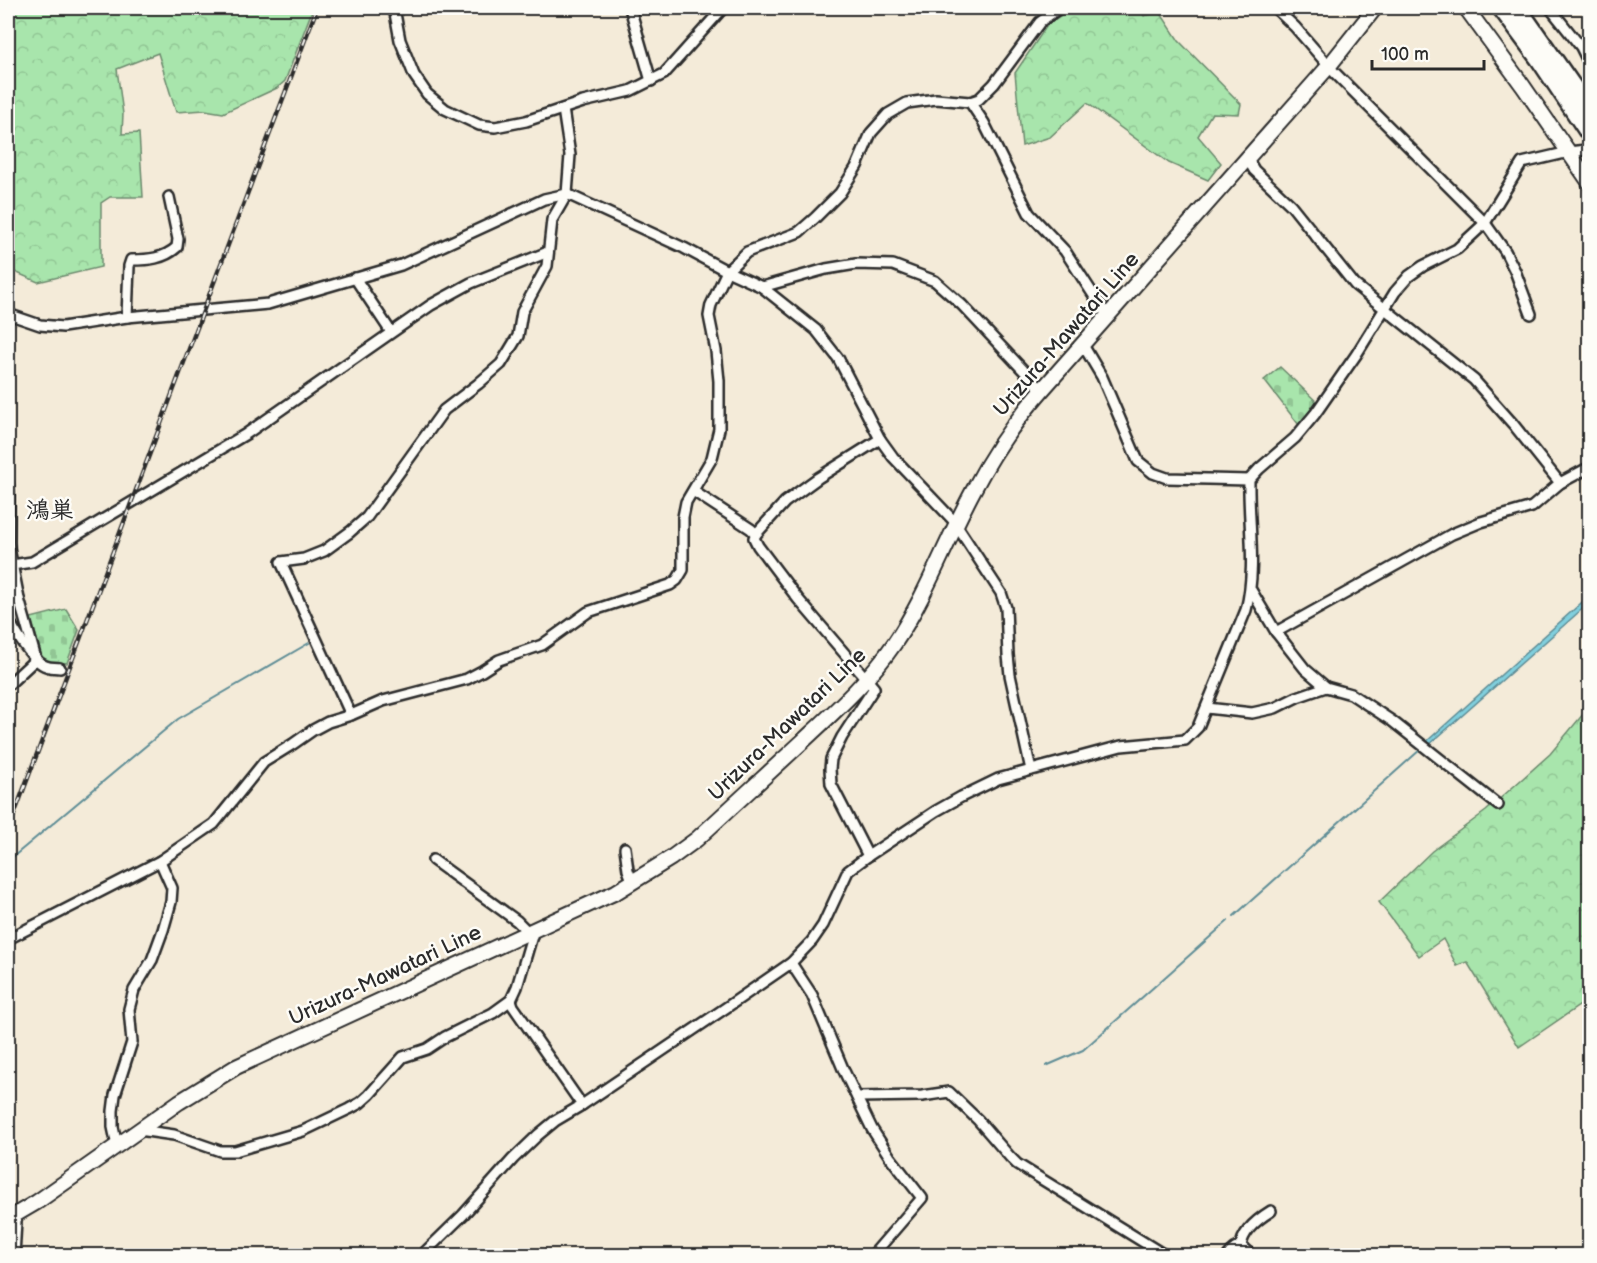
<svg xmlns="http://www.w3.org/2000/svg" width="1597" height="1263" font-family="'Balsamiq Sans','Klee One',sans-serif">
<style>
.forest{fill:url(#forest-crowns);stroke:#6a886c;stroke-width:1.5}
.cemetery{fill:url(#cemetery-stones);stroke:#6a886c;stroke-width:1.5}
.water{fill:#80cfdd;stroke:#5e8d96;stroke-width:1.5}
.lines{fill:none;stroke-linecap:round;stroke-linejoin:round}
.stream{stroke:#5e8d96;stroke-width:2}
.street-casing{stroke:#2b2b2b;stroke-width:14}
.primary-casing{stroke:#2b2b2b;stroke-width:18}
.highway-casing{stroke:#2b2b2b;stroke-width:21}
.street{stroke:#fdfcf7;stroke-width:9}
.primary{stroke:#fdfcf7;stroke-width:14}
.highway{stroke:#fdfcf7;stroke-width:16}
.rail-casing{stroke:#2b2b2b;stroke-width:4.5}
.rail{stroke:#fdfcf7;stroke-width:2;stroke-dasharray:7;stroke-linecap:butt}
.labels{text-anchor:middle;stroke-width:5;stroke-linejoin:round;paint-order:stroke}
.street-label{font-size:21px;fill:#2b2b2b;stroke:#fdfcf7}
.quarter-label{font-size:24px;font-weight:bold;fill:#2b2b2b;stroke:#fdfcf7}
</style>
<defs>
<pattern id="forest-crowns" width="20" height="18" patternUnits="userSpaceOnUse" patternTransform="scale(1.5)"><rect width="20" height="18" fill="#a8e5ac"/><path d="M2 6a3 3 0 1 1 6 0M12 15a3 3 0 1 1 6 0" fill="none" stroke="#91c594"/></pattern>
<pattern id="cemetery-stones" width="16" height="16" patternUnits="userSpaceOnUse" patternTransform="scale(1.5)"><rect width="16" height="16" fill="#a8e5ac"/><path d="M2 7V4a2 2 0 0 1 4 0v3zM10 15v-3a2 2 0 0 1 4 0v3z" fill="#91c594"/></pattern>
</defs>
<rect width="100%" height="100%" fill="#f4ebd9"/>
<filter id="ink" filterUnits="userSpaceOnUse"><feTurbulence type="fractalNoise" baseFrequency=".0167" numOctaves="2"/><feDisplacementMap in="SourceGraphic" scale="12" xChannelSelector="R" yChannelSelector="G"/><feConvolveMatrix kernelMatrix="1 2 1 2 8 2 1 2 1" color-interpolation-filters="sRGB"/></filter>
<g filter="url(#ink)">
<g class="forest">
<polygon points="8,8 313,8 285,81 277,88 223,113 205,110 176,112 158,53 117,69 123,114 122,134 139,133 143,197 110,197 101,203 101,267 38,282 8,269"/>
<polygon points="1072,8 1139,8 1144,16 1160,12 1179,41 1241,104 1239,114 1212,113 1198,136 1221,163 1208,180 1169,163 1087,103 1050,137 1022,146 1015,73 1048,24"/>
<polygon points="1589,707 1589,999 1519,1047 1467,962 1457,966 1443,939 1419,956 1379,902 1432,851 1486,811 1550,754"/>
</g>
<g class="cemetery">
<polygon points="1280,367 1317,402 1299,425 1264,380"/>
<polygon points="66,609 79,630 67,663 43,661 31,618"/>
</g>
<polygon class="water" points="1589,596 1589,603 1429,745 1426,742"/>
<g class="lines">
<g class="stream">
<polyline points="8,861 178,719 309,643"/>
<polyline points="1234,916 1421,749"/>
<polyline points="1046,1066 1083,1050 1228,921"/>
</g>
<g class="street-casing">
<g id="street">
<polyline points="394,8 400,40 414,75 427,94 445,109 479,125 495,127 526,121 583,102 630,91 664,74 723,8"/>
<polyline points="630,8 651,81"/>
<polyline points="1275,8 1295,27 1334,72 1485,223 1505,251 1515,271 1531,314"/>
<polyline points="1550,8 1581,47 1590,65"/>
<polyline points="970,102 984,123 1029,213 1065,251 1102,308 1109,315"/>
<polyline points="1247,158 1254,170 1291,205 1355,285 1474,380 1513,424 1560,483"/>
<polyline points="355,278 391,332"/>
<polyline points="762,287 826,269 856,264 893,265 935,281 962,305 1042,390"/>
<polyline points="8,314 40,325 63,327 127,317 268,304 401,265 544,199 567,194 684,248 727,271 762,287 816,330 838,358 880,439 893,457 953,520 1001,593 1006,608 1008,655 1010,675 1031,770"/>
<path d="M127,317l2,-51 2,-6c17,0 33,-1 46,-13l1,-8 -9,-42"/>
<polyline points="1083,345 1102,377 1138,461 1153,473 1167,478 1249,480"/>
<polyline points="8,483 9,493 8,541"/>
<polyline points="693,491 751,529 756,534"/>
<polyline points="8,543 19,599 36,659"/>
<polyline points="12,565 32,562 246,434 431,305 471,283 548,252"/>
<polyline points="1251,590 1276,632 1305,669 1326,687 1351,694 1392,721 1498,805"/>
<polyline points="8,602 19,599"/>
<path d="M8,618c5,12 26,45 38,48 4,2 9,1 14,2"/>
<polyline points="1276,632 1452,534 1481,522 1532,507 1560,483 1590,467"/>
<polyline points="8,685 36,659"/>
<polyline points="1207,708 1252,713 1275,708 1297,697 1326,687"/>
<polyline points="351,715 281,562 304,559 324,551 350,532 367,517 444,410 478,384 501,364 518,336 522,312 547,266 552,220 567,194 570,155 563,109"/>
<polyline points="625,848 628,870 633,883"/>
<polyline points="868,856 831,784 830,769 831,759 842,737 874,688 798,599 758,546 754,538 756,534 785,502 818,478 880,439"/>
<polyline points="8,939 160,861 214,824 264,762 293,744 313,730 328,722 351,715 383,701 467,679 482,671 499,660 542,645 588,612 670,585 677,580 683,570 683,517 686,502 712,458 719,429 719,381 716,351 709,316 711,305 727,271 747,252 799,232 815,218 840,193 857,166 871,133 888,114 907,103 936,99 970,102 979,99 994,84 1040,22 1059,8"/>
<polyline points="791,963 812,995 844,1071 872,1129 890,1157 922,1198 872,1256"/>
<polyline points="511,1000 513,1006 582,1105"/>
<polyline points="857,1097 922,1096 949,1092 978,1120 1010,1157 1017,1164 1166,1256"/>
<polyline points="139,1130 174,1135 220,1151 235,1151 303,1131 349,1109 360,1103 369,1095 403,1057 427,1049 445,1037 493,1013 511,1000 517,987 532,936 517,921 433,860"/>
<polyline points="117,1146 113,1127 113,1111 115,1095 132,1042 129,1009 134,990 152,960 163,930 171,902 172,888 160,861"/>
<path d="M1241,1247c1,-16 17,-28 30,-36"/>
<polyline points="14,1256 16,1221 14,1217"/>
<path d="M421,1256l42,-41 50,-56 25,-24 17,-14 27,-16 148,-100 61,-42 21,-22 11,-16 25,-54 20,-15 68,-45 25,-14 37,-18 123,-33 64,-6 13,-13 48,-117c11,-43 2,-86 3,-130l10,-11 36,-31 20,-24 41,-59 39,-63 14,-16 14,-10 34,-17 28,-26 37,-60 47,-11 17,-2"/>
<path d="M1228,1256c9,-12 14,-12 23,0"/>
</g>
</g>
<g class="primary-casing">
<g id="primary">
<polyline points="1466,8 1523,86 1590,183"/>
<path d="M8,1219l29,-17 142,-100 57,-35 380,-175 55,-34 26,-19c35,-32 69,-64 104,-96 33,-31 67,-61 93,-99 32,-47 52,-103 79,-153 19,-37 42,-70 69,-101l287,-324 46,-58"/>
</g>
</g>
<g class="highway-casing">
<g id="highway">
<polyline points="1501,8 1539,59 1590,135"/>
<polyline points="1518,8 1590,111"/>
</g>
</g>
<use href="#street" class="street"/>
<use href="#primary" class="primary"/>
<use href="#highway" class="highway"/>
<g class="rail-casing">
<polyline id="rail" points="8,831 317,8"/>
</g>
<use href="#rail" class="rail"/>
</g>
</g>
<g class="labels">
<g class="street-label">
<text transform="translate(1066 334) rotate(-49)" y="7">Urizura-Mawatari Line</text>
<text transform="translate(787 724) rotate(-44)" y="7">Urizura-Mawatari Line</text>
<text transform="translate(385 975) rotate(-25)" y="7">Urizura-Mawatari Line</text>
</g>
<g class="quarter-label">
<text x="50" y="518">鴻巣</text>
</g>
</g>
<rect width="1597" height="1263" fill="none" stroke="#fdfcf7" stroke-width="30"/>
<rect x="15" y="15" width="1567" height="1233" fill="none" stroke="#2b2b2b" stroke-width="2" filter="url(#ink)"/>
<path d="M1372 60v9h112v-9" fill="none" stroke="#2b2b2b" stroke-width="3"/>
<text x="1381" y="60" font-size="18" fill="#2b2b2b" stroke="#fdfcf7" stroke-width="4.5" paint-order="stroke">100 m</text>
</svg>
